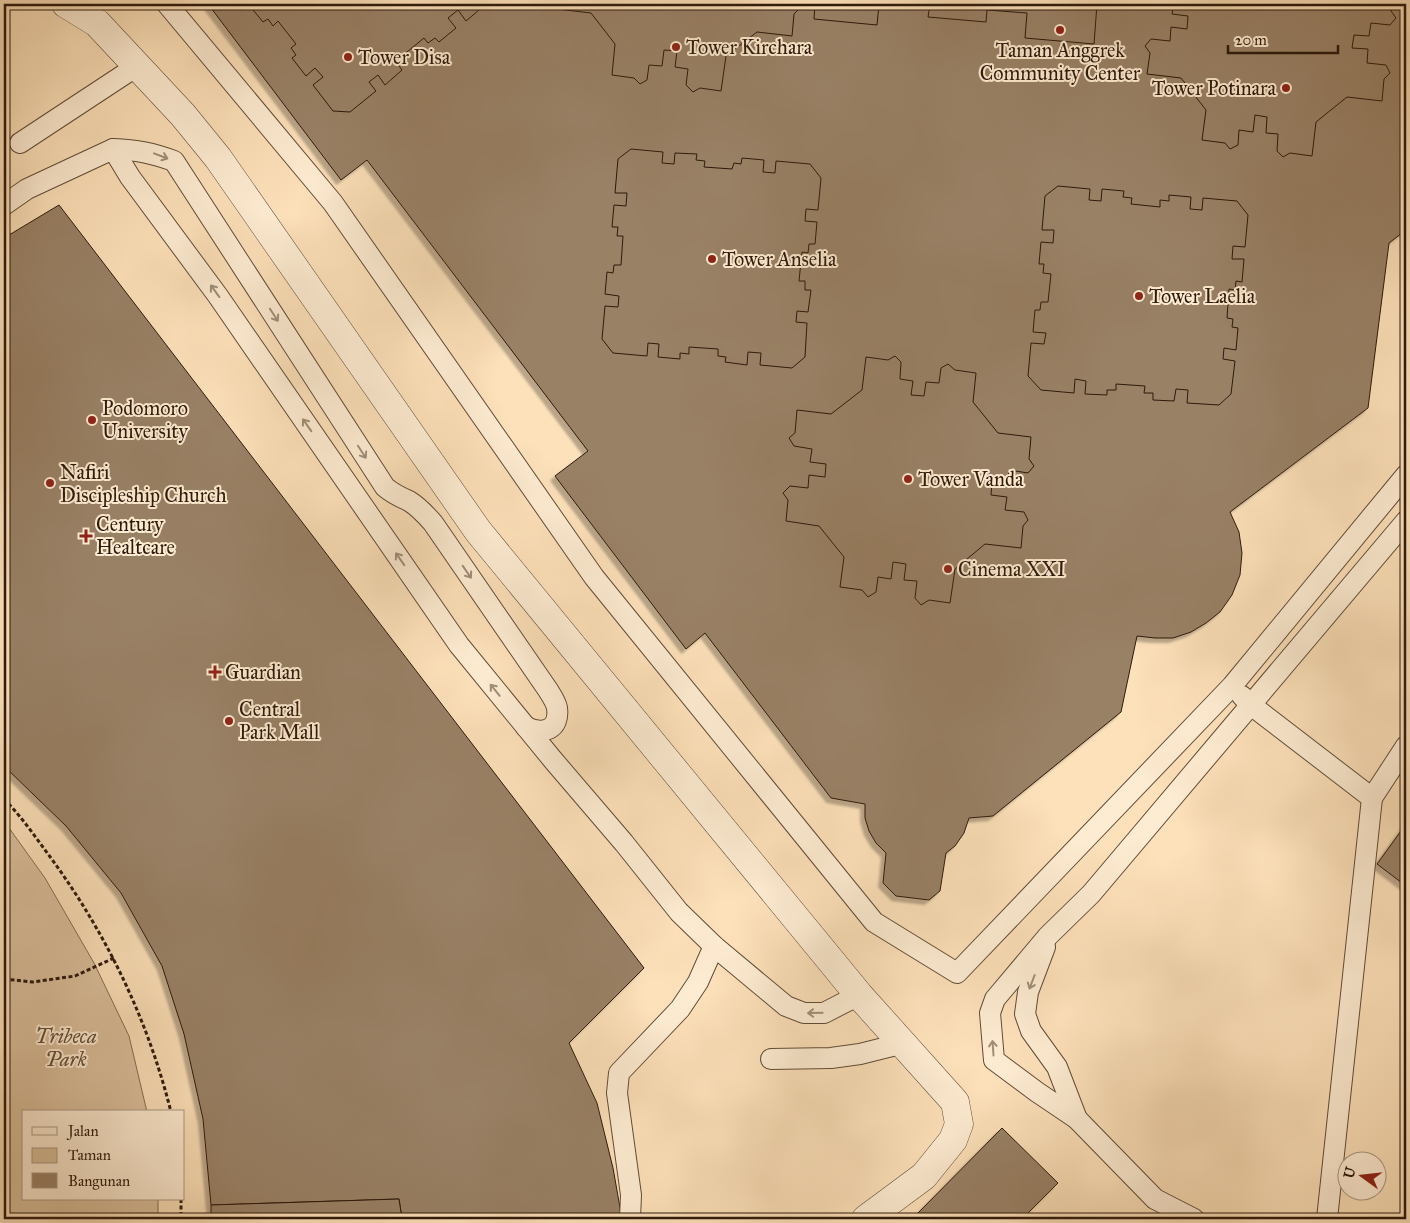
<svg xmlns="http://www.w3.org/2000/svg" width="1410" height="1223" font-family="'IM FELL Great Primer',serif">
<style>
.green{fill:#dabf9c;stroke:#846c54}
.building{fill:#998166;stroke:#2d1a0c;filter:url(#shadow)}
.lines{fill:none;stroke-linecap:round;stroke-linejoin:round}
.service-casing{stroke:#614c38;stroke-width:22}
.minor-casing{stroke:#614c38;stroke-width:29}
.path{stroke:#2d1a0c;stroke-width:3;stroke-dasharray:4 2.5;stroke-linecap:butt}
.service{stroke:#feecd2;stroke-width:20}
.minor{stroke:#feecd2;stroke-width:28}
.oneway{stroke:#a08e79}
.poi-dot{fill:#8f2418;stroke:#feecd2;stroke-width:2}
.labels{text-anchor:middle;stroke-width:4;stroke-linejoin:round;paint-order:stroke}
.poi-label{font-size:20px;fill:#2d1a0c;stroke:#feecd2;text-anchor:start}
.park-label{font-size:20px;font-style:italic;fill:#614c37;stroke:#feecd2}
</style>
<defs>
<filter id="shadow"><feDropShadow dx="-4.5" dy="4.5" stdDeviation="1" flood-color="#0004"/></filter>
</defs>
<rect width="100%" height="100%" fill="#fde1ba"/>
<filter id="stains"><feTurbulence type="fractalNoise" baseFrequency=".004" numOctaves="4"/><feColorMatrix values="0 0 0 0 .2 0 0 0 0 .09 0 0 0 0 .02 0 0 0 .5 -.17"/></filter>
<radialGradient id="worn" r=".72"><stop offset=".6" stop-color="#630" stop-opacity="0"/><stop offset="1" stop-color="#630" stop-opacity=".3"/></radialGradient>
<polygon class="green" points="4,821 45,878 94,963 129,1036 147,1112 24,1112 24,1199 158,1199 158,1219 4,1219"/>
<g class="building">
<polygon points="208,4 1406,4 1406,230 1389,243 1368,408 1230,512 1239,532 1242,553 1240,575 1232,595 1220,612 1206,623 1191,632 1173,638 1155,638 1137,636 1121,712 993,816 969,818 964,833 955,846 946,853 940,891 929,900 896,896 883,883 886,853 876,843 869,831 865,818 865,804 831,798 705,633 686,649 555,476 588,451 367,160 341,180"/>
<polygon points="251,4 486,4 466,21 458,10 448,18 456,28 439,42 435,38 428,43 424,38 402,56 405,60 399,66 402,70 385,85 378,75 369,82 376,91 350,112 333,111 313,85 323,77 315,68 306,76 292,58 296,55 291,48 296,44 278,21 273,26 268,19 263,22 249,5"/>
<polygon points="558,4 798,4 800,8 794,14 792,36 757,32 726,56 721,91 700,88 693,92 686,85 688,69 675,67 677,51 664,50 662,66 649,65 647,80 640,84 634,78 612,75 615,44 591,13 557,9"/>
<polygon points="815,4 879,4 877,25 814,19"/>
<polygon points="909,4 1097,4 1094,44 1025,38 1027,13 987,10 986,22 928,17 930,5"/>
<polygon points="1174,4 1392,4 1391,11 1396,18 1390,25 1371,23 1369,36 1354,35 1352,48 1368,49 1367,63 1386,65 1390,73 1384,79 1382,101 1347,97 1316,122 1312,156 1290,153 1283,157 1277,151 1278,134 1266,133 1267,117 1255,115 1253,132 1239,130 1238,145 1230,149 1225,143 1202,140 1206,110 1181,78 1147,74 1150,53 1145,46 1151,39 1170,41 1171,27 1187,29 1188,16 1172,14"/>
<polygon points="631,149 663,152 662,163 674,164 675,153 697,154 696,160 705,161 704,167 732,169 734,163 741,164 742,158 764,160 763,172 775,173 776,161 810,164 821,178 818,210 806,209 805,221 817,222 815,244 809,244 808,253 802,252 799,281 805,281 805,290 811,290 808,312 797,311 796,322 807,323 805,357 792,368 760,365 761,353 748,352 747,365 725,362 726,357 718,356 718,349 689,347 689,354 680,353 680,359 658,357 659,344 648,343 647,356 613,353 602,339 605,306 618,307 619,296 605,294 607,272 613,273 614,265 621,265 623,236 617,236 618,227 612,227 614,205 626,206 627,193 615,193 618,159"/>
<polygon points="1058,186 1090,189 1089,200 1101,201 1102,189 1124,191 1123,197 1132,198 1131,204 1160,207 1160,200 1169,201 1169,195 1191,197 1190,209 1202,210 1203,198 1237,201 1248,215 1245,247 1233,246 1232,259 1244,259 1242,282 1236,281 1235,290 1229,289 1227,318 1233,319 1232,327 1238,328 1236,350 1224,348 1223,359 1235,361 1231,394 1219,405 1187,403 1188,390 1176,389 1174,401 1153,400 1153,393 1144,393 1145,386 1116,384 1116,390 1107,390 1107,395 1085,394 1086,381 1075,379 1074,393 1041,390 1028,376 1031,343 1044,344 1046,333 1033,332 1035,310 1040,310 1041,302 1048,302 1051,274 1043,273 1044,264 1039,264 1041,242 1053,243 1054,230 1042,230 1045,196"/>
<polygon points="59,205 644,968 569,1043 597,1103 613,1168 622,1219 402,1219 399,1199 211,1205 203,1119 184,1034 162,966 121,893 66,826 4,766 4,238"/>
<polygon points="895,356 901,362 900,379 913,381 911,395 924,396 926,382 939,383 941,368 948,364 955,370 976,373 973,402 998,433 1031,437 1029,459 1034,466 1028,473 1009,470 1007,484 992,482 991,495 1007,497 1005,510 1024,512 1028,520 1023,526 1021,548 985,544 955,569 950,603 929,600 921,605 915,598 917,581 904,580 906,564 893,562 891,579 878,577 876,592 868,597 862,590 840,587 844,557 819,526 786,521 788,500 783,493 790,486 808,488 809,475 825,477 826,464 810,462 812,449 794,446 789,438 795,433 797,410 831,414 862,390 866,357 888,360"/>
<polygon points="1406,824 1406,886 1377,864"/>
<polygon points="1002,1128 1058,1183 1022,1219 924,1219 918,1213"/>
<polygon points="399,1199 402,1219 211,1219 211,1205"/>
</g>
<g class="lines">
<g class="service-casing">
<g id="service">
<polyline points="167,4 333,203 594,577 874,922 957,973 1232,686 1406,475"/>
<polyline points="20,143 137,66"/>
<path d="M113,149c24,1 39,4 61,12l211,326c8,7 15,10 24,14 10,6 17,14 24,22l115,167c3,5 8,12 9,18 3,22 -14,27 -31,19"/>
<polyline points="4,205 27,189 113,149 130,177 218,296 459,645 553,760 624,843 679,912 714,946 786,1006 804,1013 824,1013 859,995"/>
<polyline points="1242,696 1251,705 1372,798"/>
<polyline points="1045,947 1028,992 1025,1014 1031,1031 1057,1067 1077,1119"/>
<polyline points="771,1059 831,1058 860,1054 904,1043"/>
<polyline points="630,1219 631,1195 617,1093 619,1073 680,1009 698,982 714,946"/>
<polyline points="1194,1219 1155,1199 1077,1119 1037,1092 994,1060 990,1013 995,999 1048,936 1091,894 1406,521"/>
<polyline points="1327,1219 1372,798 1406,746"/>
</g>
</g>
<g class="minor-casing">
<polyline id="minor" points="66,4 97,23 183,115 218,158 478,531 859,995 955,1102 959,1124 953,1140 924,1176 866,1219"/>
</g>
<g class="path">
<path d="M4,799c18,18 32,39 47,59 56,77 97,162 120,254"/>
<polyline points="4,979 33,982 75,976 114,958"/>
<polyline points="181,1199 181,1219"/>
</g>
<use href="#service" class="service"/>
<use href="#minor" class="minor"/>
</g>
<defs><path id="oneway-shaft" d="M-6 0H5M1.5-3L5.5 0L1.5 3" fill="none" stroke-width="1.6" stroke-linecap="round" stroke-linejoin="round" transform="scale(1.25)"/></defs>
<g class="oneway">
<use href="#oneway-shaft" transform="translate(161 156) rotate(21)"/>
<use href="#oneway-shaft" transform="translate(215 291) rotate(-126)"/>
<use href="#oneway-shaft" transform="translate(274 315) rotate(57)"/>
<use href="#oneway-shaft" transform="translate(307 425) rotate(-125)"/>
<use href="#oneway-shaft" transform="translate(362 452) rotate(57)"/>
<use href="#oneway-shaft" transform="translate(400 559) rotate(-125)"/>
<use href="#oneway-shaft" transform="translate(467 572) rotate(55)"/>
<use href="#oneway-shaft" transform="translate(495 690) rotate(-129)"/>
<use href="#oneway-shaft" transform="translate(1032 982) rotate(111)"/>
<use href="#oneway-shaft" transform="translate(815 1013) rotate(179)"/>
<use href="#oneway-shaft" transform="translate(993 1048) rotate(-94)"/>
</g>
<g class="poi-dot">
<circle cx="1060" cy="30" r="5"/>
<circle cx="676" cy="47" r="5"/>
<circle cx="348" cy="57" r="5"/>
<circle cx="1286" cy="88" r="5"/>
<circle cx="712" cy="259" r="5"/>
<circle cx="1139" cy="296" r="5"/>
<circle cx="92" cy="420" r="5"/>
<circle cx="908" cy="479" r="5"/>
<circle cx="50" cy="483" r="5"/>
<path d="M83.5 528.5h5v5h5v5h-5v5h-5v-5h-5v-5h5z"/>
<circle cx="948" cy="569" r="5"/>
<path d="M212.5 664.5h5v5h5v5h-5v5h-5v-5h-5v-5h5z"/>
<circle cx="229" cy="721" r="5"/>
</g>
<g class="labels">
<g class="poi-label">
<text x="686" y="54">Tower Kirchara</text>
<text x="1060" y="57" text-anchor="middle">Taman Anggrek<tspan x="1060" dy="23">Community Center</tspan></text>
<text x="358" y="64">Tower Disa</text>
<text x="1276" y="95" text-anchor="end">Tower Potinara</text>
<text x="722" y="266">Tower Anselia</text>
<text x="1149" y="303">Tower Laelia</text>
<text x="102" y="415">Podomoro<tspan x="102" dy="23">University</tspan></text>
<text x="60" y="479">Nafiri<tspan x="60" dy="23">Discipleship Church</tspan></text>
<text x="918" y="486">Tower Vanda</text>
<text x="96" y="531">Century<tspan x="96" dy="23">Healtcare</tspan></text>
<text x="958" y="576">Cinema XXI</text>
<text x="225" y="679">Guardian</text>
<text x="239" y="716">Central<tspan x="239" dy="23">Park Mall</tspan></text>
</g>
<g class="park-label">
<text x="66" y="1043">Tribeca<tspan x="66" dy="23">Park</tspan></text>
</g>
</g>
<rect width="1410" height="1223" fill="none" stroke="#fde1ba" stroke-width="20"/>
<rect x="5" y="5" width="1400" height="1213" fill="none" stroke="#2d1a0c" stroke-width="2.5"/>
<rect x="10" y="10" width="1390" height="1203" fill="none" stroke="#2d1a0c"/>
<rect x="22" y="1110" width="162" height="90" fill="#feecd2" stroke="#aa9883"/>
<rect x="32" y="1127" width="25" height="8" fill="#feecd2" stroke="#aa9883"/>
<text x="68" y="1136" font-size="15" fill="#2d1a0c">Jalan</text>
<rect x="32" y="1148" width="25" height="15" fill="#dabf9c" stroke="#aa9883"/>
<text x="68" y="1160" font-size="15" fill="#2d1a0c">Taman</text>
<rect x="32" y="1173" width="25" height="15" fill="#998166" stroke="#aa9883"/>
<text x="68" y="1186" font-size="15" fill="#2d1a0c">Bangunan</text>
<g transform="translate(1362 1176) rotate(285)"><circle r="24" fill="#feecd2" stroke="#aa9883"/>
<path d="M0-4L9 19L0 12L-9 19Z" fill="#8f2418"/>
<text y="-8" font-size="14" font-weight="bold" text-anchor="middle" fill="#2d1a0c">U</text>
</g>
<path d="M1228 45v8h110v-8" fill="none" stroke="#2d1a0c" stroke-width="2.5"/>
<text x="1235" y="45" font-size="15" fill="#2d1a0c" stroke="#feecd2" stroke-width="4" paint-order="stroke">20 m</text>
<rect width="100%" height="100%" filter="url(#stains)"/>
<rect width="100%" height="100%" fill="url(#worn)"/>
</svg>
